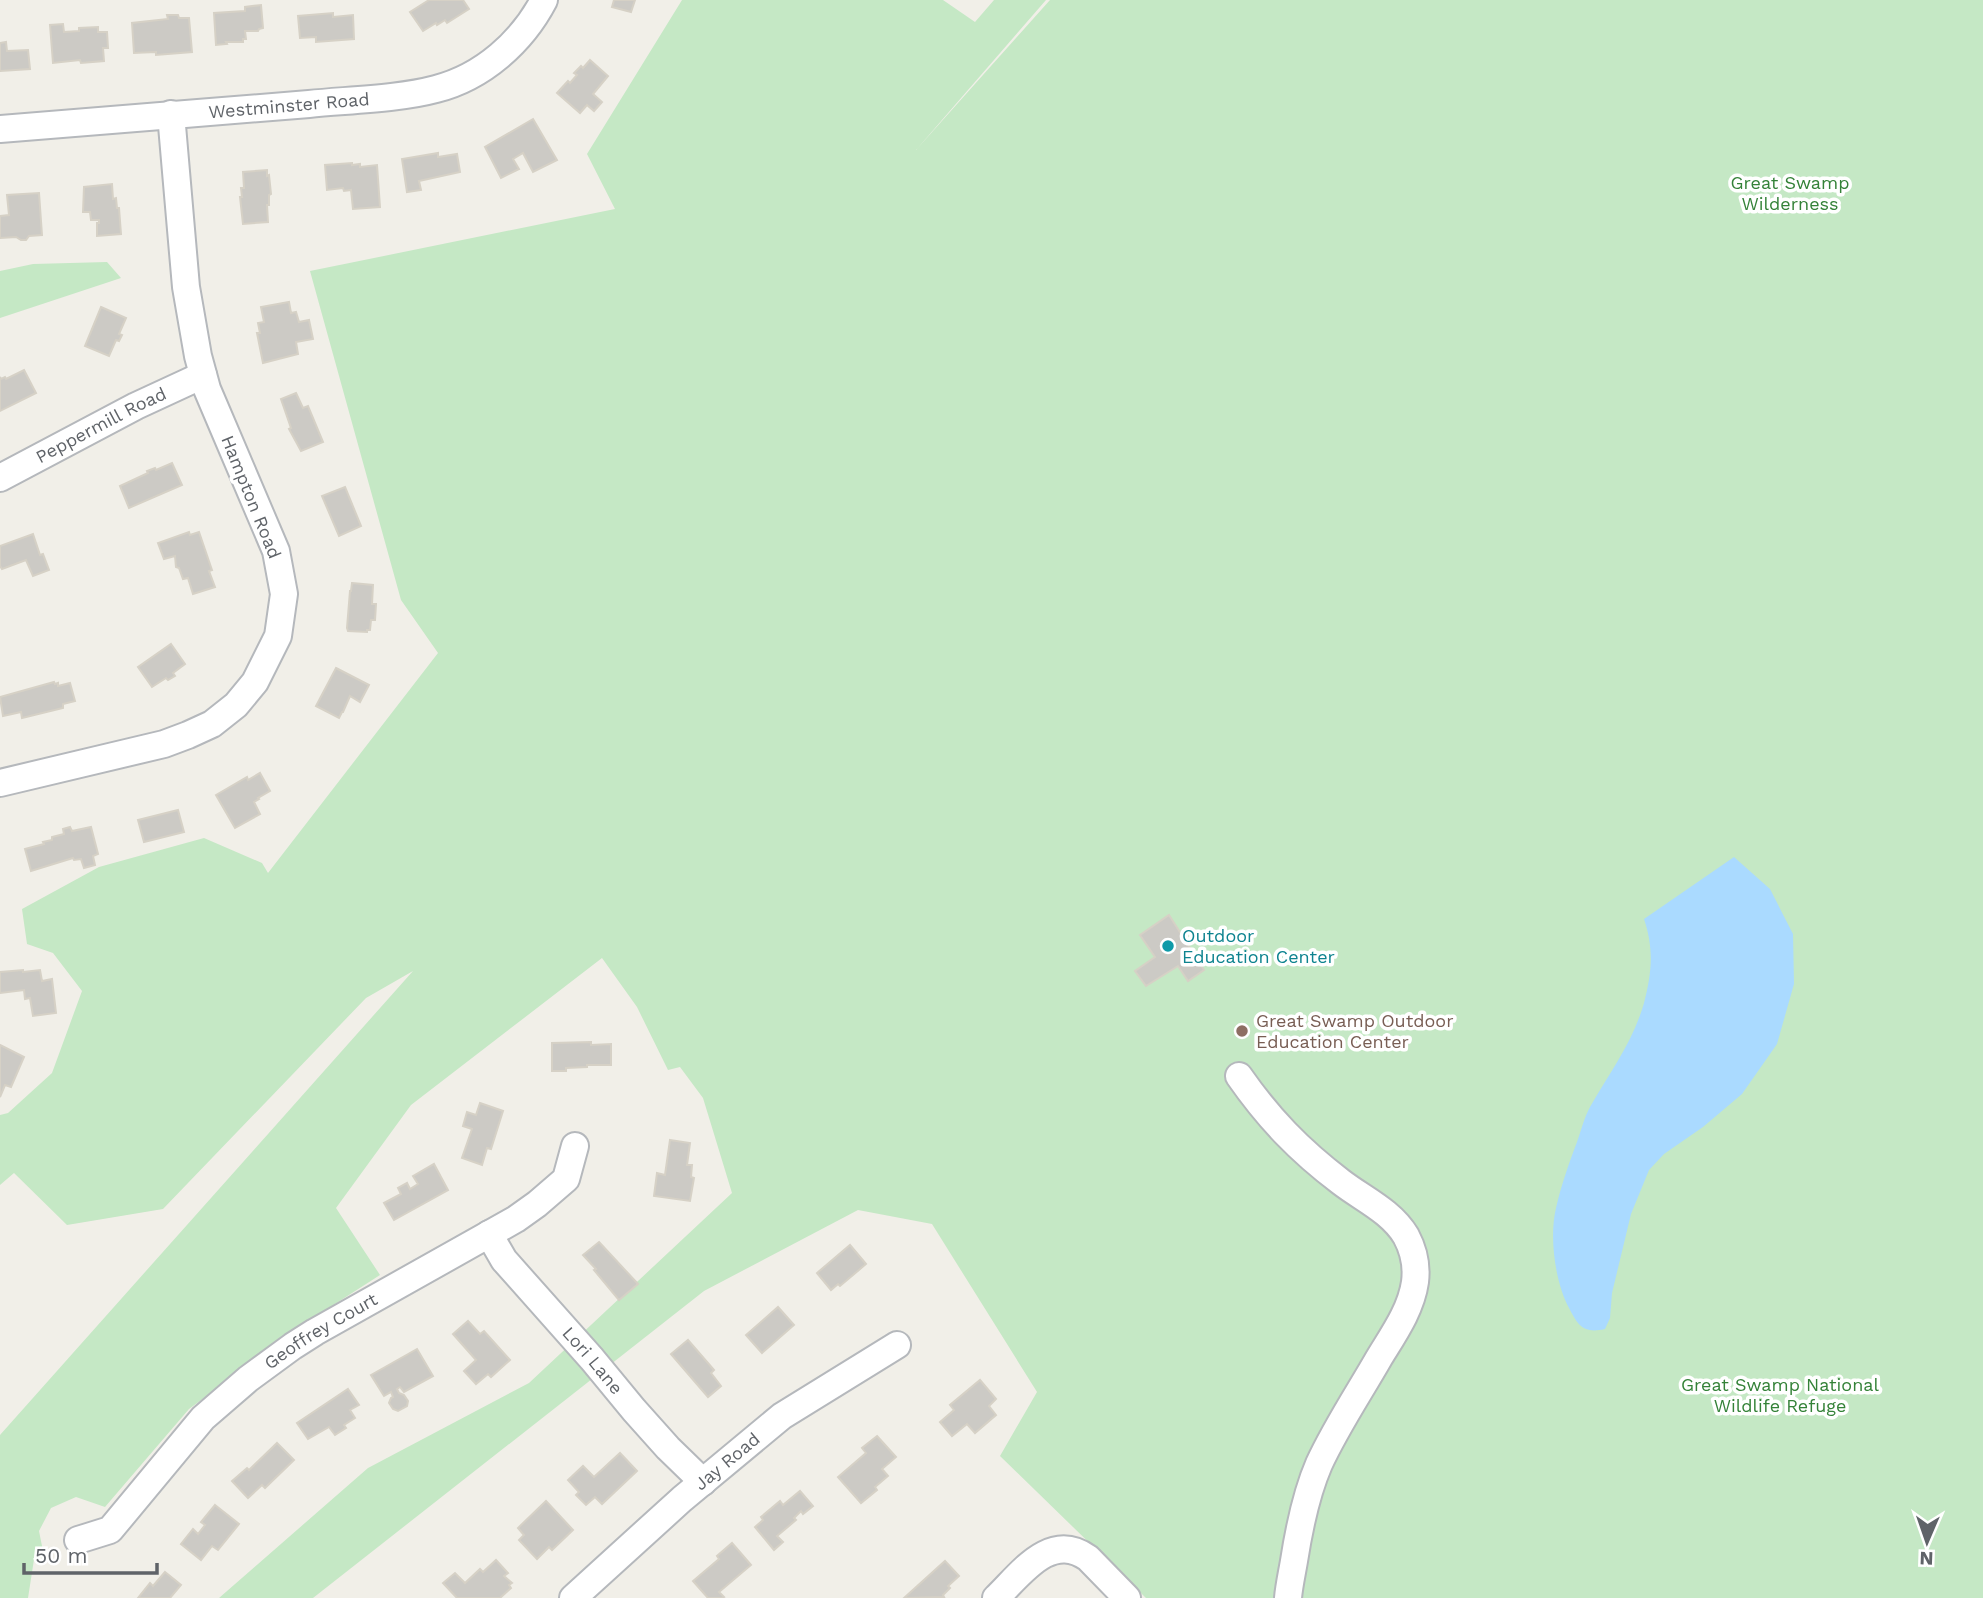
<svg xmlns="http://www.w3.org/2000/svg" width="1983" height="1598" font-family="'Work Sans',sans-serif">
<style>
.green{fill:#c5e8c5}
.water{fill:#aadaff}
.building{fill:#cccac5;stroke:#d6d1c6;stroke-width:2}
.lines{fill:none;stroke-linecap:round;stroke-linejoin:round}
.minor-casing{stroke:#b5b8bc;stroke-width:30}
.minor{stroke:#fff;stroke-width:26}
.culture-dot{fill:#0f9aa8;stroke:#fff;stroke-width:2.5}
.education-dot{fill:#8d6e63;stroke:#fff;stroke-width:2.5}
.labels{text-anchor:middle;stroke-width:7;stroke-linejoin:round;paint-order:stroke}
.street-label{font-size:18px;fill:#5f6368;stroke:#fff}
.park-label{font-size:18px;fill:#348238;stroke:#fff}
.culture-label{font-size:18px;fill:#0d838f;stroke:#fff;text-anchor:start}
.education-label{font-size:18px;fill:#785e54;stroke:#fff;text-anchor:start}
</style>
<rect width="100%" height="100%" fill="#f1efe8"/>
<g class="green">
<polygon points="682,0 943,0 975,22 994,0 1046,0 916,150 1050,0 1983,0 1983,1598 1146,1598 1000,1456 1037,1392 932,1224 858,1210 704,1291 313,1598 219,1598 368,1468 529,1383 732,1193 703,1098 680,1067 668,1070 637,1007 602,958 411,1105 336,1208 380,1275 307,1322 189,1409 105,1507 76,1497 51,1508 39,1531 45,1561 35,1553 28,1598 0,1598 0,1435 413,971 366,998 163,1209 67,1225 14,1173 0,1185 0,1115 8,1113 52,1073 82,991 53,953 27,944 22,909 99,867 204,838 262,863 268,873 438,653 401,600 310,271 615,209 587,154"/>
<polygon points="107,262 121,278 0,318 0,271 33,264"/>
</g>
<path class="water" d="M1734,857l36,32 23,45 1,50 -17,60 -35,50 -39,33 -39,27 -15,16 -18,44 -19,79 -2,25 -5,11c-21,5 -27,-3 -36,-21 -14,-26 -20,-71 -13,-100 5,-22 13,-45 21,-66 4,-11 7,-24 13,-35 20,-35 43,-65 54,-104 8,-31 10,-54 0,-84z"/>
<g class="building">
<polygon points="429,0 463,0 469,9 447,23 445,20 437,25 436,23 423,31 410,12"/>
<polygon points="614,0 635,0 631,12 612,7"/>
<polygon points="261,5 263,28 259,29 258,31 245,31 246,39 243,39 243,42 226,42 227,44 216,45 214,13 245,11 245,7"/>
<polygon points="333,13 333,17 353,15 354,39 316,42 316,37 300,38 298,16"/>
<polygon points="167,15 178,15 179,18 189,18 192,52 156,55 156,52 134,53 132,23 168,19"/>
<polygon points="63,24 64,32 79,31 79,28 98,27 98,32 107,32 108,48 103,48 104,61 81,63 80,60 53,63 50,25"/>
<polygon points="6,42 7,51 28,50 30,69 0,71 0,43"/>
<polygon points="590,60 608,76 593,94 602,102 594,111 587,105 580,113 557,93 568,81 570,83 577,75 574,73 581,66 583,68"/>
<polygon points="533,119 557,160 533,172 523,153 513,159 519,169 501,178 485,147"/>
<polygon points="438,153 438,157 457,154 460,172 419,181 421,190 407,192 402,159"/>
<polygon points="352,163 352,165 360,164 360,167 377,165 380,207 353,209 351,190 344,191 343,188 327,190 325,165"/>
<polygon points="267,170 267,176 269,175 271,194 269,195 269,205 267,205 268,222 243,224 240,197 242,197 241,188 244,188 243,172"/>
<polygon points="112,184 113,199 116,198 117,208 119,208 121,234 97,236 97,223 99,223 99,220 91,220 90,212 83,212 84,187"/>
<polygon points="39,193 42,235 29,236 26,240 21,240 16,237 0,238 0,216 9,215 7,195"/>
<polygon points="289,302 291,313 296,312 299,322 309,320 313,339 296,342 298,354 263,363 257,333 260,333 258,323 264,322 261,307"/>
<polygon points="101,307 126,318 119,334 122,335 119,341 116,340 109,356 85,346"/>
<polygon points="24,370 36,393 0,411 0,377 1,379 5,377 6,379"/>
<polygon points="296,393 303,408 308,406 323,442 301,451 289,429 291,428 281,399"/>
<polygon points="172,463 182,485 129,508 120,486 148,473 147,471 155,468 156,470"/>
<polygon points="345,487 361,526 339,536 322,496"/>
<polygon points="189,532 190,535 199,532 212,570 209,571 215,587 193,594 188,578 183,579 179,568 176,567 175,556 164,559 158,543"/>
<polygon points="33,534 40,555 43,554 49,570 33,576 26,560 2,569 0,566 0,546"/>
<polygon points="352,583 373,585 372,604 376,604 375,620 371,620 370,630 367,630 367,632 348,631 347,628 350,591 351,591"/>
<polygon points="171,644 185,664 173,673 175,676 168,680 166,678 152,687 138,667"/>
<polygon points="336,668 369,685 360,702 350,696 343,712 342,712 339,718 316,706"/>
<polygon points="54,682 55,684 58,683 58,686 70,683 75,701 63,704 63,708 22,718 21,712 3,716 0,697"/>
<polygon points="260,773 270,791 258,798 259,799 254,802 260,814 235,828 216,795 247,777 248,780"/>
<polygon points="178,810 184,832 144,842 138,820"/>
<polygon points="70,827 72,831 91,827 98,854 93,856 95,865 84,868 81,859 74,860 73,858 31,871 25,849 44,844 43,842 52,840 52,837 64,834 63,829"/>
<polygon points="1169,915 1204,970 1188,981 1178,966 1146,986 1135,971 1155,957 1140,935"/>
<polygon points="23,970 23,972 40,970 42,981 52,979 56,1013 33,1016 30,998 25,999 24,990 0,993 0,972"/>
<polygon points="591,1042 591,1045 611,1044 611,1065 587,1065 587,1067 566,1068 566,1071 552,1071 552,1043"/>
<polygon points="0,1045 24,1057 11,1087 5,1085 0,1097"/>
<polygon points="480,1103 503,1111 491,1149 487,1148 482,1165 462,1158 472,1129 463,1126 467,1112 476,1115"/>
<polygon points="670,1140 690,1143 687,1165 692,1165 691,1177 694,1178 690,1201 654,1196 657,1173 665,1175"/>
<polygon points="434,1164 448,1190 394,1220 384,1203 401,1194 398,1188 407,1183 410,1189 418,1184 413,1176"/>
<polygon points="599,1242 638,1284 619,1300 594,1270 596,1269 583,1255"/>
<polygon points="850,1245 866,1264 840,1286 838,1284 831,1290 817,1273"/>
<polygon points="778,1307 794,1325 762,1353 746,1335"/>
<polygon points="468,1321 480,1334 484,1331 510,1360 491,1377 488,1374 476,1384 464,1371 476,1360 453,1334"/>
<polygon points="688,1340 714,1370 711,1373 721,1386 708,1397 671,1354"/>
<polygon points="417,1349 433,1376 404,1392 400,1387 397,1389 399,1393 404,1395 408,1401 407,1406 398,1411 393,1409 389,1403 391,1398 393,1397 391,1392 384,1396 371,1375"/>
<polygon points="980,1380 996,1399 989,1406 996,1415 975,1433 967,1424 952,1436 940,1422 954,1410 950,1405"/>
<polygon points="348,1389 359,1405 350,1410 355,1418 344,1425 346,1428 335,1435 329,1427 308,1439 297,1423"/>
<polygon points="877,1436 896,1457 882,1469 888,1476 875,1487 877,1490 861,1503 838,1477 866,1453 862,1448"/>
<polygon points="277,1443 294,1460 265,1488 262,1485 248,1498 232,1481 247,1468 249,1470"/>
<polygon points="620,1453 637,1471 602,1504 595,1497 586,1505 576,1495 579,1492 568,1480 583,1466 594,1477"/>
<polygon points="800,1491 813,1506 803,1514 801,1511 794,1518 796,1520 777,1536 783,1542 774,1550 755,1527 763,1520 761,1517 780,1501 783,1505"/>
<polygon points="546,1501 573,1530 552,1550 549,1547 537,1559 519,1540 524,1535 518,1528"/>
<polygon points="215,1505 239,1524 218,1550 212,1546 201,1560 181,1544 193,1529 198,1534 205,1525 201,1522"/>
<polygon points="732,1543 751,1565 719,1592 724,1597 722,1598 708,1598 693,1581 719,1559 717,1556"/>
<polygon points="496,1560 508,1573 504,1576 512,1583 509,1585 511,1588 500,1598 457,1598 443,1583 455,1573 465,1583 480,1569 483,1572"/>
<polygon points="945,1561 959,1576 948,1586 950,1588 943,1595 944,1597 904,1598"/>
<polygon points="165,1572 181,1585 170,1598 138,1598 150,1583 153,1586"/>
</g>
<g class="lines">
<g class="minor-casing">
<g id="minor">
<path id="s1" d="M0,129c103,-9 206,-16 309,-25 39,-4 90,-5 127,-15 47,-12 86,-47 108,-89"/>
<path id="s2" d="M0,478l136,-72 67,-31"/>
<polyline points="0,783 164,744 188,735 212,724 236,705 255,682 278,636 284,594 276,551 207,389 198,356 186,287 171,114"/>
<path d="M1239,1076c30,43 60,74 102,106 22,17 50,29 65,54 7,13 11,30 9,46 -4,28 -22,53 -36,76 -20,35 -43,69 -60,106 -13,30 -20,65 -25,97 -2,12 -5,25 -6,37"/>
<path id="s3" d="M489,1234l15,26 88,99 42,51 34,38 35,34"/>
<path id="s4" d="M78,1540l32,-10 93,-112 45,-39 45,-33 22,-14 201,-113 21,-15 29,-25 9,-33"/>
<path id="s5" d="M573,1598l109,-99 100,-83 115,-71"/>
<path d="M996,1598c25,-24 54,-67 92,-40l39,40"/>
</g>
</g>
<use href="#minor" class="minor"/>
</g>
<circle class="culture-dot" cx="1168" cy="946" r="7"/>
<circle class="education-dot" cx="1242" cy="1031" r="7"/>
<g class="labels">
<g class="street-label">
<text dy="6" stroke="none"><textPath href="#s1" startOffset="290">Westminster Road</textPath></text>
<text dy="6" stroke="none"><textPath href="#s2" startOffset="114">Peppermill Road</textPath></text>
<text transform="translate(251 497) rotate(68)" y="6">Hampton Road</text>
<text dy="6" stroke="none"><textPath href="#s4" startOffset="326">Geoffrey Court</textPath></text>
<text dy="6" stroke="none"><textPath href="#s3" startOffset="164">Lori Lane</textPath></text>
<text dy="6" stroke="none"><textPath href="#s5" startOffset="206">Jay Road</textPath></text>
</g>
<g class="park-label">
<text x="1790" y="189">Great Swamp<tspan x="1790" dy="21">Wilderness</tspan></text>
<text x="1780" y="1391">Great Swamp National<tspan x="1780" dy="21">Wildlife Refuge</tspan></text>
</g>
<g class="culture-label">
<text x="1182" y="942">Outdoor<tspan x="1182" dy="21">Education Center</tspan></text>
</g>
<g class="education-label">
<text x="1256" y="1027">Great Swamp Outdoor<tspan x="1256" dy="21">Education Center</tspan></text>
</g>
</g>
<g transform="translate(1927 1542) rotate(182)" stroke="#ffffff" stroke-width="5" paint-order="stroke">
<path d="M0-5L12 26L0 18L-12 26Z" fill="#5f6368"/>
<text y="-10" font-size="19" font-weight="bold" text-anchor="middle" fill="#5f6368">N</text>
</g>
<path d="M24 1563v10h133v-10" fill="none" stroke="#5f6368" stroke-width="3.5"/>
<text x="35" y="1563" font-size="21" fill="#5f6368" stroke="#ffffff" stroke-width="5" paint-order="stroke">50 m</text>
</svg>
